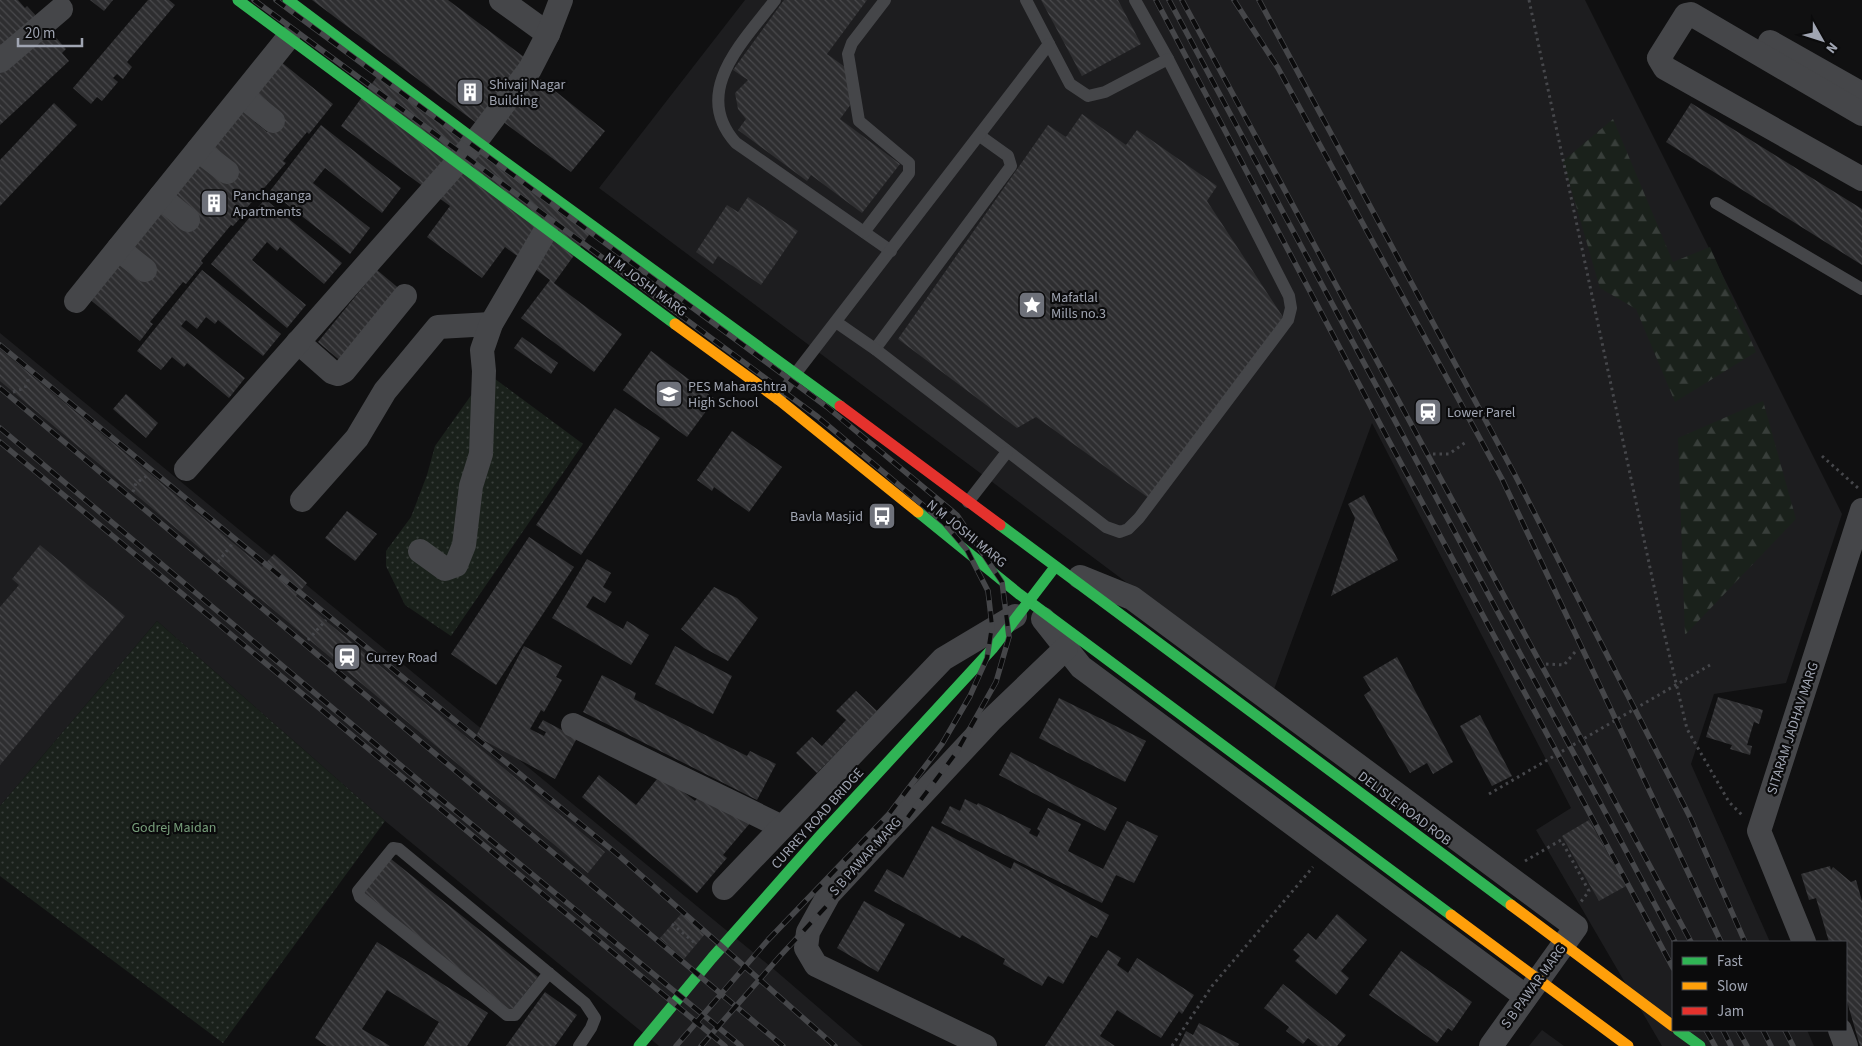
<svg xmlns="http://www.w3.org/2000/svg" width="1862" height="1046" font-family="'Source Sans 3',sans-serif">
<style>
.built{fill:#1d1d1f}
.forest{fill:url(#forest-firs)}
.park{fill:url(#park-dots)}
.building{fill:url(#building-back-hatch)}
.lines{fill:none;stroke-linecap:round;stroke-linejoin:round}
.path{stroke:#46474b;stroke-width:3;stroke-dasharray:2.5 4;stroke-linecap:butt}
.lane{stroke:#454649;stroke-width:12}
.street{stroke:#454649;stroke-width:24}
.fast{stroke:#30b455;stroke-width:11}
.slow{stroke:#ff9f0a;stroke-width:11}
.jam{stroke:#e5322d;stroke-width:11}
.rail-casing{stroke:#454649;stroke-width:5.5}
.rail{stroke:#0b0b0c;stroke-width:4;stroke-dasharray:11;stroke-linecap:butt}
.labels{text-anchor:middle;stroke-width:4.5;stroke-linejoin:round;paint-order:stroke}
.poi-label{font-size:14px;fill:#a0a5b2;stroke:#0b0b0c;text-anchor:start}
.street-label{font-size:14px;fill:#a0a5b2;stroke:#0b0b0c}
.park-label{font-size:14px;fill:#779e7b;stroke:#0b0b0c}
</style>
<defs>
<pattern id="forest-firs" width="22" height="20" patternUnits="userSpaceOnUse" patternTransform="scale(1.25)"><rect width="22" height="20" fill="#1a211b"/><path d="M5 1l3.5 6h-7zM16 11l3.5 6h-7z" fill="#383e3a"/></pattern>
<pattern id="park-dots" width="8" height="8" patternUnits="userSpaceOnUse" patternTransform="scale(1.25)"><rect width="8" height="8" fill="#1a211b"/><path d="M2 2h.1M6 6h.1" fill="none" stroke="#383e3a" stroke-width="1.8" stroke-linecap="round"/></pattern>
<pattern id="building-back-hatch" width="6" height="6" patternUnits="userSpaceOnUse" patternTransform="scale(1.25)"><rect width="6" height="6" fill="#2e2e30"/><path d="M-1 5l2 2M0 0l6 6M5-1l2 2" fill="none" stroke="#49494c"/></pattern>
</defs>
<rect width="100%" height="100%" fill="#101011"/>
<g class="built">
<polygon points="745,0 1585,0 1842,514 1786,683 1714,694 1691,764 1770,942 1673,942 1673,1030 1807,1030 1814,1046 1662,1046 1536,830 1571,808 1372,423 1273,692 599,188"/>
<polygon points="0,333 776,971 863,1046 659,1046 385,821 157,621 0,806"/>
<polygon points="1542,1030 1564,1046 1529,1046"/>
</g>
<g class="forest">
<polygon points="1613,119 1673,262 1710,247 1756,352 1675,402 1636,309 1600,288 1563,161"/>
<polygon points="1763,401 1796,519 1685,635 1678,438"/>
</g>
<g class="park">
<polygon points="487,373 583,444 451,636 405,605 386,566 386,551 411,517 427,475 435,446"/>
<polygon points="157,621 385,821 223,1043 0,876 0,806"/>
</g>
<g class="building">
<polygon points="0,0 18,0 25,8 27,6 39,19 0,53"/>
<polygon points="90,0 113,0 104,11"/>
<polygon points="148,0 169,0 175,5 127,62 132,67 123,79 117,74 113,78 118,82 102,101 97,97 91,104 73,88"/>
<polygon points="312,0 448,0 528,60 479,125"/>
<polygon points="784,0 867,0 827,54 845,67 851,104 840,119 900,164 862,213 811,175 807,181 738,130 746,119 738,109 735,93 748,80 733,70"/>
<polygon points="1041,0 1118,0 1141,44 1082,76"/>
<polygon points="47,27 66,49 62,53 69,61 0,125 0,70"/>
<polygon points="280,61 333,104 309,134 307,132 283,161 286,163 243,212 245,213 233,226 231,225 201,261 203,263 186,284 183,282 150,322 153,324 140,341 87,297 243,112 267,132 281,115 254,93"/>
<polygon points="381,71 594,228 554,283 622,334 594,372 521,318 550,280 505,247 482,278 427,237 450,206 341,126"/>
<polygon points="534,74 605,131 571,172 502,121"/>
<polygon points="54,103 77,125 0,206 0,160"/>
<polygon points="1691,103 1862,209 1862,265 1666,142"/>
<polygon points="1082,114 1126,145 1137,130 1217,186 1207,201 1283,317 1150,499 1036,417 1017,428 898,339 1048,125 1066,137"/>
<polygon points="321,125 401,188 382,213 325,168 313,183 370,228 350,254 270,191"/>
<polygon points="748,197 798,231 761,285 718,256 713,264 696,252 727,205 738,212"/>
<polygon points="265,199 342,263 324,284 280,247 277,251 267,242 252,260 306,305 287,328 211,264"/>
<polygon points="202,270 281,334 263,356 218,320 215,324 206,317 197,329 186,320 181,326 245,378 229,398 187,363 184,367 172,357 161,370 137,351"/>
<polygon points="377,270 402,291 343,363 318,342"/>
<polygon points="522,337 558,363 551,374 514,348"/>
<polygon points="0,349 262,567 274,554 307,583 296,596 605,852 588,873 0,381"/>
<polygon points="651,351 715,399 687,437 623,390"/>
<polygon points="126,394 158,423 146,438 113,409"/>
<polygon points="615,408 660,438 581,555 536,525"/>
<polygon points="732,431 782,467 749,512 714,487 712,491 697,480"/>
<polygon points="1364,495 1398,560 1331,596 1355,518 1348,504"/>
<polygon points="347,511 377,534 355,561 325,538"/>
<polygon points="529,537 574,567 496,685 451,654"/>
<polygon points="40,545 125,616 0,765 0,607 19,585 12,579"/>
<polygon points="587,559 611,573 603,587 612,592 605,603 593,596 586,607 623,629 627,621 649,635 631,665 552,618"/>
<polygon points="714,587 737,598 758,618 728,661 704,648 681,629"/>
<polygon points="524,646 562,666 556,677 562,680 544,712 541,710 530,729 544,736 546,732 538,728 543,720 577,738 555,779 476,736"/>
<polygon points="675,646 732,676 713,714 655,684"/>
<polygon points="1397,657 1453,762 1433,774 1427,763 1410,773 1364,695 1371,690 1363,677"/>
<polygon points="602,675 636,693 634,699 747,756 750,751 776,764 757,800 583,712"/>
<polygon points="856,691 877,711 817,773 796,753 812,737 822,746 846,720 836,711"/>
<polygon points="1718,697 1763,710 1759,724 1754,722 1747,745 1752,746 1750,755 1730,749 1732,745 1706,737"/>
<polygon points="1059,698 1146,741 1125,782 1039,738"/>
<polygon points="1480,715 1512,776 1492,786 1460,726"/>
<polygon points="1011,752 1117,808 1105,831 999,775"/>
<polygon points="661,774 695,801 704,790 751,822 723,855 727,858 697,893 582,797 599,775 636,805"/>
<polygon points="965,799 977,805 978,803 1031,829 1029,833 1037,837 1040,831 1037,829 1048,808 1081,824 1068,851 1103,869 1127,821 1158,836 1134,883 1116,875 1102,903 941,823 950,806 960,811"/>
<polygon points="1589,820 1626,886 1599,901 1562,836"/>
<polygon points="932,826 1011,869 1014,862 1109,915 1097,938 1091,935 1063,984 1048,976 1042,986 1003,964 1005,959 962,935 960,938 874,891 887,869 903,878"/>
<polygon points="391,859 538,977 510,1012 363,893"/>
<polygon points="1830,866 1831,870 1833,867 1851,882 1856,880 1862,901 1862,1046 1860,1046 1846,998 1846,942 1829,942 1816,898 1809,900 1801,874"/>
<polygon points="864,901 905,924 878,972 837,948"/>
<polygon points="681,914 705,934 684,959 660,938"/>
<polygon points="1337,914 1367,940 1341,971 1349,978 1336,995 1295,961 1300,956 1293,950 1308,933 1316,940"/>
<polygon points="377,942 488,1013 467,1046 424,1046 439,1022 387,990 362,1029 390,1046 327,1046 315,1038"/>
<polygon points="1108,950 1121,958 1117,965 1128,973 1137,958 1194,995 1182,1014 1179,1011 1161,1038 1117,1010 1100,1036 1115,1046 1045,1046"/>
<polygon points="1401,951 1472,1002 1452,1031 1448,1028 1437,1043 1369,995"/>
<polygon points="1283,984 1346,1035 1337,1046 1318,1046 1308,1038 1303,1044 1286,1031 1289,1027 1264,1008"/>
<polygon points="545,992 577,1015 555,1046 506,1046"/>
<polygon points="1199,1023 1239,1044 1238,1046 1179,1046 1186,1031 1193,1035"/>
</g>
<g class="lines">
<g class="path">
<polyline points="1529,0 1662,624 1687,729 1729,802 1742,815"/>
<polyline points="13,392 25,388 30,375"/>
<polyline points="1433,454 1449,454 1466,442"/>
<polyline points="1822,456 1858,488"/>
<polyline points="133,492 136,483 150,474"/>
<polyline points="218,562 233,543"/>
<polyline points="308,640 326,620"/>
<polyline points="1546,664 1564,665 1575,652"/>
<polyline points="1489,794 1710,665"/>
<polyline points="1525,861 1561,840 1589,891 1580,903"/>
<polyline points="672,924 695,943"/>
<polyline points="1172,1046 1212,986 1313,867"/>
</g>
<g class="lane">
<path d="M775,0c-31,41 -85,92 -39,143l155,108"/>
<polyline points="1026,0 1049,44"/>
<polyline points="1135,0 1168,59"/>
<polyline points="1716,203 1862,289"/>
<polyline points="864,232 909,173 909,163 859,121 848,54 852,43 885,0"/>
<polyline points="875,349 1011,166 1008,156 980,136"/>
<polyline points="778,399 796,373 1049,44 1070,84 1088,96 1105,92 1168,59 1289,296 1291,308 1288,320 1139,518 1128,529 1120,532 1106,527 875,349 836,322"/>
<polyline points="968,502 1007,452"/>
<polyline points="549,973 515,1015 507,1015 360,897 358,891 393,848 399,849 585,1003 595,1018 591,1028 579,1046"/>
</g>
<g class="street">
<polyline points="501,0 548,34"/>
<polyline points="1770,42 1862,94"/>
<polyline points="0,61 61,9"/>
<polyline points="242,96 273,121"/>
<polyline points="1862,114 1691,14 1686,15 1659,58 1665,68 1862,179"/>
<polyline points="198,150 227,172"/>
<polyline points="160,197 188,220"/>
<polyline points="118,249 145,270"/>
<polyline points="76,301 288,38"/>
<polyline points="298,342 332,372 338,374 344,371 405,296"/>
<polyline points="186,469 476,141 530,69 548,34 561,0"/>
<polyline points="302,500 357,438 385,391 438,327 491,324"/>
<polyline points="420,551 445,569 456,565 464,545 471,486 481,454 484,371 482,350 491,324 546,230"/>
<polyline points="1080,577 1132,598 1576,927 1491,1046"/>
<polyline points="1043,619 1081,667 1525,996"/>
<polyline points="573,725 782,827"/>
<polyline points="724,888 943,659 1015,616"/>
<polyline points="1804,942 1759,831 1862,510"/>
<polyline points="1840,1030 1846,1046"/>
<polyline points="985,1046 816,965 806,948 808,932 829,894 991,720 1066,648"/>
</g>
<g class="fast">
<polyline points="238,0 675,324"/>
<polyline points="288,0 476,141 840,406"/>
<polyline points="918,512 1019,594 1451,915"/>
<polyline points="1000,525 1511,905"/>
<polyline points="1678,1030 1700,1046"/>
<polyline points="639,1046 712,958 819,837 993,648 1055,567"/>
</g>
<g class="slow">
<polyline points="675,324 778,399 918,512"/>
<polyline points="1511,905 1673,1026"/>
<polyline points="1451,915 1628,1046"/>
</g>
<polyline class="jam" points="840,406 1000,525"/>
<g class="rail-casing">
<g id="rail">
<polyline points="254,0 818,417 944,523 967,550 988,591 992,626 987,658 970,696 942,744 889,814 768,940 676,1046"/>
<polyline points="276,0 827,407 957,515 1002,582 1009,637 996,682 956,753 902,825 781,955 701,1046"/>
<polyline points="1156,0 1389,441 1673,968"/>
<polyline points="1169,0 1675,942"/>
<polyline points="1182,0 1691,942"/>
<polyline points="1234,0 1278,68 1502,479 1721,942"/>
<polyline points="1259,0 1515,475 1690,817 1745,942"/>
<polyline points="0,345 617,854 835,1046"/>
<polyline points="0,388 783,1046"/>
<polyline points="0,428 430,790 741,1046"/>
<polyline points="0,442 725,1046"/>
<polyline points="1706,1030 1715,1046"/>
<polyline points="1723,1030 1731,1046"/>
<polyline points="1738,1030 1747,1046"/>
<polyline points="1763,1030 1771,1046"/>
<polyline points="1785,1030 1793,1046"/>
</g>
</g>
<use href="#rail" class="rail"/>
</g>
<defs>
<g id="building-square" transform="scale(1.4375)"><rect x="-9" y="-9" width="18" height="18" rx="4" fill="#6e717a" stroke="#0b0b0c"/><path d="M-4-6H4V6H1V3H-1V6H-4ZM-2.5-4.3h1.7v1.8h-1.7ZM.8-4.3h1.7v1.8H.8ZM-2.5-1h1.7V.8h-1.7ZM.8-1h1.7V.8H.8Z" fill="#fff"/></g>
<g id="sight-square" transform="scale(1.4375)"><rect x="-9" y="-9" width="18" height="18" rx="4" fill="#6e717a" stroke="#0b0b0c"/><path d="M0-6L1.8-2.2L6-1.7L2.9 1.2L3.7 5.4L0 3.3L-3.7 5.4L-2.9 1.2L-6-1.7L-1.8-2.2Z" fill="#fff"/></g>
<g id="school-square" transform="scale(1.4375)"><rect x="-9" y="-9" width="18" height="18" rx="4" fill="#6e717a" stroke="#0b0b0c"/><path d="M0-5L7-2L0 1L-7-2ZM-4 1L0 2.5L4 1V4Q0 6-4 4Z" fill="#fff"/></g>
<g id="station-square" transform="scale(1.4375)"><rect x="-9" y="-9" width="18" height="18" rx="4" fill="#6e717a" stroke="#0b0b0c"/><path d="M-3-6H3Q5-6 5-4V2Q5 4 3 4L4.5 6H3L1.5 4h-3L-3 6H-4.5L-3 4Q-5 4-5 2V-4Q-5-6-3-6ZM-3.5-4v3h7v-3ZM-3.5 1v1.5H-2V1ZM2 1v1.5H3.5V1Z" fill="#fff"/></g>
<g id="bus-square" transform="scale(1.4375)"><rect x="-9" y="-9" width="18" height="18" rx="4" fill="#6e717a" stroke="#0b0b0c"/><path d="M-5-6H5V4H4V6H2V4H-2V6H-4V4H-5ZM-3.5-4V0h7V-4ZM-3.5 1.2v1.5H-2V1.2ZM2 1.2v1.5H3.5V1.2Z" fill="#fff"/></g>
</defs>
<g fill-rule="evenodd">
<use href="#building-square" x="470" y="92"/>
<use href="#building-square" x="214" y="203"/>
<use href="#sight-square" x="1032" y="305"/>
<use href="#school-square" x="669" y="394"/>
<use href="#station-square" x="1428" y="412"/>
<use href="#bus-square" x="882" y="516"/>
<use href="#station-square" x="347" y="657"/>
</g>
<g class="labels">
<g class="poi-label">
<text x="489" y="89">Shivaji Nagar<tspan x="489" dy="16">Building</tspan></text>
<text x="233" y="200">Panchaganga<tspan x="233" dy="16">Apartments</tspan></text>
<text x="1051" y="302">Mafatlal<tspan x="1051" dy="16">Mills no.3</tspan></text>
<text x="688" y="391">PES Maharashtra<tspan x="688" dy="16">High School</tspan></text>
<text x="1447" y="417">Lower Parel</text>
<text x="863" y="521" text-anchor="end">Bavla Masjid</text>
<text x="366" y="662">Currey Road</text>
</g>
<g class="street-label">
<text transform="translate(646 284) rotate(36)" y="5">N M JOSHI MARG</text>
<text transform="translate(967 533) rotate(39)" y="5">N M JOSHI MARG</text>
<text transform="translate(1792 728) rotate(-72)" y="5">SITARAM JADHAV MARG</text>
<text transform="translate(1405 808) rotate(37)" y="5">DELISLE ROAD ROB</text>
<text transform="translate(817 818) rotate(-48)" y="5">CURREY ROAD BRIDGE</text>
<text transform="translate(865 856) rotate(-48)" y="5">S B PAWAR MARG</text>
<text transform="translate(1533 986) rotate(-54)" y="5">S B PAWAR MARG</text>
</g>
<g class="park-label">
<text x="174" y="832">Godrej Maidan</text>
</g>
</g>
<rect x="1672" y="941" width="175" height="90" fill="#0b0b0c" stroke="#47494e"/>
<rect x="1682" y="957" width="25" height="8" fill="#30b455" stroke="#47494e"/>
<text x="1717" y="966" font-size="15" fill="#a0a5b2">Fast</text>
<rect x="1682" y="982" width="25" height="8" fill="#ff9f0a" stroke="#47494e"/>
<text x="1717" y="991" font-size="15" fill="#a0a5b2">Slow</text>
<rect x="1682" y="1007" width="25" height="8" fill="#e5322d" stroke="#47494e"/>
<text x="1717" y="1016" font-size="15" fill="#a0a5b2">Jam</text>
<g transform="translate(1822 40) rotate(129)" stroke="#0b0b0c" stroke-width="4" paint-order="stroke">
<path d="M0-4L9 19L0 12L-9 19Z" fill="#a0a5b2"/>
<text y="-8" font-size="14" font-weight="bold" text-anchor="middle" fill="#a0a5b2">N</text>
</g>
<path d="M18 38v8h64v-8" fill="none" stroke="#a0a5b2" stroke-width="2.5"/>
<text x="25" y="38" font-size="15" fill="#a0a5b2" stroke="#0b0b0c" stroke-width="4" paint-order="stroke">20 m</text>
</svg>
